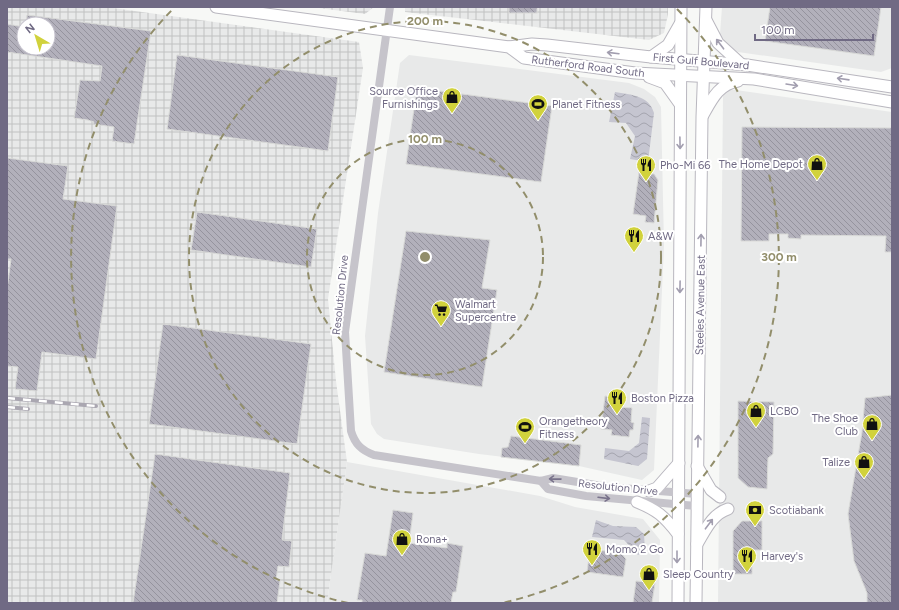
<svg xmlns="http://www.w3.org/2000/svg" width="899" height="610" font-family="Figtree,sans-serif">
<style>
.built{fill:#e8e9e9}
.industrial{fill:url(#industrial-grid);fill-rule:evenodd}
.water{fill:url(#water-waves)}
.building{fill:url(#building-back-hatch);stroke:#d9dad8}
.lines{fill:none;stroke-linecap:round;stroke-linejoin:round}
.secondary-casing{stroke:#b9b7bf;stroke-width:13}
.street{stroke:#c6c4cb;stroke-width:8}
.secondary{stroke:#fff;stroke-width:11}
.rail-casing{stroke:#aaa7b1;stroke-width:4}
.rail{stroke:#fff;stroke-width:2.5;stroke-dasharray:8;stroke-linecap:butt}
.oneway{stroke:#a29eaf}
.oneway2{stroke:#79738b}
.ring{fill:none;stroke:#928e6b;stroke-width:2;stroke-dasharray:7 5}
.labels{text-anchor:middle;stroke-width:4;stroke-linejoin:round;paint-order:stroke}
.street-label{font-size:11px;fill:#706a84;stroke:#fff}
.poi-label{font-size:11px;fill:#706a84;stroke:#fff;text-anchor:start}
.centre{fill:#928e6b;stroke:#fff;stroke-width:2}
.ring-label{font-size:12px;text-anchor:middle;font-weight:bold;fill:#928e6b;stroke:#fff;stroke-width:4;stroke-linejoin:round;paint-order:stroke}
</style>
<defs>
<pattern id="industrial-grid" width="8" height="8" patternUnits="userSpaceOnUse"><rect width="8" height="8" fill="#e8e9e9"/><path d="M0 4h8M4 0v8" fill="none" stroke="#c0c1c2"/></pattern>
<pattern id="water-waves" width="16" height="10" patternUnits="userSpaceOnUse"><rect width="16" height="10" fill="#c5c5d0"/><path d="M0 5q4-4 8 0t8 0" fill="none" stroke="#a4a4ae"/></pattern>
<pattern id="building-back-hatch" width="6" height="6" patternUnits="userSpaceOnUse"><rect width="6" height="6" fill="#b2b0bb"/><path d="M-1 5l2 2M0 0l6 6M5-1l2 2" fill="none" stroke="#95939e"/></pattern>
</defs>
<rect width="100%" height="100%" fill="#f7f8f6"/>
<g class="built">
<polygon points="722,7 892,7 892,68 881,72 738,52 726,45 720,34"/>
<polygon points="409,55 629,83 644,89 655,97 661,107 664,245 654,470 642,480 579,466 479,454 384,439 377,434 371,424 365,336 378,213 400,63"/>
<polygon points="729,89 892,112 892,603 718,603 723,96"/>
<polygon points="347,462 540,496 575,507 643,519 660,540 659,603 327,603"/>
</g>
<g class="industrial">
<path d="M7,7h99l253,35 4,26 -35,231 8,82 11,81 -20,141h-320zM24,24h24v24h-24z"/>
<polygon points="311,7 374,7 365,14"/>
<polygon points="405,7 668,7 668,14 664,33 649,40 405,12"/>
</g>
<g class="water">
<path d="M615,92c16,3 34,3 39,21l-6,49 -18,-3 5,-23 -9,-13 -17,-1z"/>
<polygon points="642,417 650,418 647,459 638,466 604,459 605,448 629,451 639,443"/>
<polygon points="596,520 613,526 636,527 644,534 645,552 638,555 624,540 592,537"/>
</g>
<g class="building">
<rect x="509" y="7" width="28" height="6"/>
<polygon points="770,7 881,7 874,56 765,41"/>
<polygon points="27,15 151,31 134,144 112,141 114,127 93,124 94,122 88,120 74,118 80,80 100,81 102,66 7,52 7,24 24,27 24,48 48,48 48,24 26,24"/>
<polygon points="177,55 338,77 328,151 167,129"/>
<polygon points="417,88 552,106 541,182 406,164"/>
<polygon points="742,127 892,128 892,252 885,252 886,236 801,235 801,239 788,238 788,234 769,234 769,241 741,241"/>
<polygon points="7,158 68,166 63,199 117,206 96,359 42,352 37,391 15,389 18,367 7,366 7,289 11,259 7,259"/>
<polygon points="639,172 654,174 658,180 654,223 645,222 646,216 633,214"/>
<polygon points="197,212 317,229 311,267 191,250"/>
<polygon points="406,231 490,240 482,288 497,290 482,387 384,372"/>
<polygon points="163,324 311,344 297,444 149,424"/>
<polygon points="892,395 892,603 867,603 867,593 854,561 848,514 862,432 865,398"/>
<polygon points="605,396 617,398 616,404 619,404 619,407 632,408 631,422 634,423 633,430 630,430 629,437 611,435 612,430 601,429"/>
<polygon points="738,401 774,402 773,454 768,458 767,489 748,487 738,478"/>
<polygon points="511,436 581,445 579,466 501,457 502,448 508,447"/>
<polygon points="155,454 290,473 282,540 292,541 289,567 278,566 276,580 280,581 277,603 133,603"/>
<polygon points="393,510 413,513 409,543 447,548 447,543 463,546 456,592 453,592 451,603 362,603 362,600 357,600 365,553 386,556"/>
<polygon points="742,521 762,521 762,550 752,550 752,574 733,574 733,531"/>
<polygon points="590,549 621,553 626,559 623,577 587,572"/>
<polygon points="636,581 655,583 652,603 633,603"/>
</g>
<g class="lines">
<g class="secondary-casing">
<g id="secondary">
<polyline points="216,7 509,47 524,58 635,73 754,79 892,102"/>
<polyline points="706,20 718,43 741,64"/>
<polyline points="509,47 532,44 547,45 651,57 747,65 892,87"/>
<polyline points="651,57 668,45 680,24"/>
<polyline points="649,77 665,83 680,104"/>
<path d="M703,115c9,-16 16,-31 35,-34"/>
<polyline points="697,466 711,490 720,497"/>
<polyline points="649,491 657,488 679,463"/>
<path d="M637,502c20,8 27,14 41,32"/>
<path d="M697,544c8,-13 15,-30 31,-35"/>
<polyline points="678,603 681,7"/>
<polyline points="696,603 702,117 706,7"/>
</g>
</g>
<g class="street">
<path d="M390,7l-45,325 6,99c4,13 10,19 23,24l167,26 12,-3 55,9 89,7"/>
<polyline points="541,481 548,489 586,496 696,506"/>
</g>
<use href="#secondary" class="secondary"/>
<g class="rail-casing">
<g id="rail">
<polyline points="7,398 96,406"/>
<polyline points="7,407 28,409"/>
</g>
</g>
<use href="#rail" class="rail"/>
</g>
<defs><path id="oneway-shaft" d="M-6 0H5M1.5-3L5.5 0L1.5 3" fill="none" stroke-width="1.6" stroke-linecap="round" stroke-linejoin="round"/></defs>
<g class="oneway">
<use href="#oneway-shaft" transform="translate(720 44) rotate(-127)"/>
<use href="#oneway-shaft" transform="translate(613 53) rotate(-173)"/>
<use href="#oneway-shaft" transform="translate(843 79) rotate(-172)"/>
<use href="#oneway-shaft" transform="translate(792 85) rotate(9)"/>
<use href="#oneway-shaft" transform="translate(680 143) rotate(89)"/>
<use href="#oneway-shaft" transform="translate(701 240) rotate(-89)"/>
<use href="#oneway-shaft" transform="translate(680 287) rotate(91)"/>
<use href="#oneway-shaft" transform="translate(698 441) rotate(-89)"/>
<use href="#oneway-shaft" transform="translate(709 524) rotate(-53)"/>
<use href="#oneway-shaft" transform="translate(677 557) rotate(90)"/>
</g>
<g class="oneway2">
<use href="#oneway-shaft" transform="translate(555 479) rotate(-179)"/>
<use href="#oneway-shaft" transform="translate(604 498) rotate(7)"/>
</g>
<g class="ring">
<circle cx="425" cy="257" r="118"/>
<circle cx="425" cy="257" r="236"/>
<path d="M348 603A354 354 0 0 1 173 9M677 9A354 354 0 0 1 502 603"/>
</g>
<defs>
<g id="shop-pin" transform="scale(1)"><path d="M0 17L-7.5 6A9.5 9.5 0 1 1 7.5 6Z" fill="#d1d23c" stroke="#fff"/><path d="M-5-2.5h2.3a2.7 3.5 0 0 1 5.4 0H5L5.5 6h-11ZM-1.5-2.5h3a1.5 2.3 0 0 0-3 0Z" fill="#111"/></g>
<g id="stadium-pin" transform="scale(1)"><path d="M0 17L-7.5 6A9.5 9.5 0 1 1 7.5 6Z" fill="#d1d23c" stroke="#fff"/><path d="M0-5a6.5 5 0 1 0 0 10a6.5 5 0 1 0 0-10ZM-3.5-1.8h7v3.6h-7Z" fill="#111"/></g>
<g id="restaurant-pin" transform="scale(1)"><path d="M0 17L-7.5 6A9.5 9.5 0 1 1 7.5 6Z" fill="#d1d23c" stroke="#fff"/><path d="M-5-6h1v4h1v-4h1v4h1v-4h1v5L-1.5 .5V6h-2V.5L-5-1ZM5-6V6H3V1.5H1.5Q1.5-4 5-6Z" fill="#111"/></g>
<g id="supermarket-pin" transform="scale(1)"><path d="M0 17L-7.5 6A9.5 9.5 0 1 1 7.5 6Z" fill="#d1d23c" stroke="#fff"/><path d="M-6-5.5h2.5l.6 2H6L4.5 2H-2.5L-4.4-4H-6ZM-1.5 3.2a1.3 1.3 0 1 0 .1 0ZM3 3.2a1.3 1.3 0 1 0 .1 0Z" fill="#111"/></g>
<g id="bank-pin" transform="scale(1)"><path d="M0 17L-7.5 6A9.5 9.5 0 1 1 7.5 6Z" fill="#d1d23c" stroke="#fff"/><path d="M-6-4H6V4H-6ZM0-2.3a2.3 2.3 0 1 0 0 4.6a2.3 2.3 0 1 0 0-4.6Z" fill="#111"/></g>
</defs>
<g fill-rule="evenodd">
<use href="#shop-pin" x="452" y="97"/>
<use href="#stadium-pin" x="538" y="104"/>
<use href="#shop-pin" x="817" y="164"/>
<use href="#restaurant-pin" x="646" y="165"/>
<use href="#restaurant-pin" x="634" y="236"/>
<use href="#supermarket-pin" x="441" y="310"/>
<use href="#restaurant-pin" x="617" y="398"/>
<use href="#shop-pin" x="756" y="411"/>
<use href="#shop-pin" x="872" y="424"/>
<use href="#stadium-pin" x="525" y="427"/>
<use href="#shop-pin" x="864" y="462"/>
<use href="#bank-pin" x="755" y="510"/>
<use href="#shop-pin" x="402" y="539"/>
<use href="#restaurant-pin" x="592" y="549"/>
<use href="#restaurant-pin" x="747" y="556"/>
<use href="#shop-pin" x="649" y="574"/>
</g>
<g class="labels">
<g class="street-label">
<text transform="translate(701 61) rotate(5)" y="4">First Gulf Boulevard</text>
<text transform="translate(588 66) rotate(7)" y="4">Rutherford Road South</text>
<text transform="translate(340 295) rotate(-84)" y="4">Resolution Drive</text>
<text transform="translate(700 305) rotate(-89)" y="4">Steeles Avenue East</text>
<text transform="translate(618 487) rotate(6)" y="4">Resolution Drive</text>
</g>
<g class="poi-label">
<text x="438" y="95" text-anchor="end">Source Office<tspan x="438" dy="13">Furnishings</tspan></text>
<text x="552" y="108">Planet Fitness</text>
<text x="803" y="168" text-anchor="end">The Home Depot</text>
<text x="660" y="169">Pho-Mi 66</text>
<text x="648" y="240">A&amp;W</text>
<text x="455" y="308">Walmart<tspan x="455" dy="13">Supercentre</tspan></text>
<text x="631" y="402">Boston Pizza</text>
<text x="770" y="415">LCBO</text>
<text x="858" y="422" text-anchor="end">The Shoe<tspan x="858" dy="13">Club</tspan></text>
<text x="539" y="425">Orangetheory<tspan x="539" dy="13">Fitness</tspan></text>
<text x="850" y="466" text-anchor="end">Talize</text>
<text x="769" y="514">Scotiabank</text>
<text x="416" y="543">Rona+</text>
<text x="606" y="553">Momo 2 Go</text>
<text x="761" y="560">Harvey's</text>
<text x="663" y="578">Sleep Country</text>
</g>
</g>
<circle cx="425" cy="257" r="6" class="centre"/>
<g class="ring-label">
<text x="425" y="25">200 m</text>
<text x="425" y="143">100 m</text>
<text x="779" y="261">300 m</text>
</g>
<rect width="899" height="610" fill="none" stroke="#706a84" stroke-width="16"/>
<g transform="translate(36 36) rotate(322)"><circle r="19" fill="#ffffff" stroke="#c6c3ce"/>
<path d="M0-3L7 15L0 10L-7 15Z" fill="#d1d23c"/>
<text y="-6" font-size="11" font-weight="bold" text-anchor="middle" fill="#706a84">N</text>
</g>
<path d="M755 34v6h118v-6" fill="none" stroke="#706a84" stroke-width="2"/>
<text x="761" y="34" font-size="12" fill="#706a84" stroke="#ffffff" stroke-width="3" paint-order="stroke">100 m</text>
</svg>
